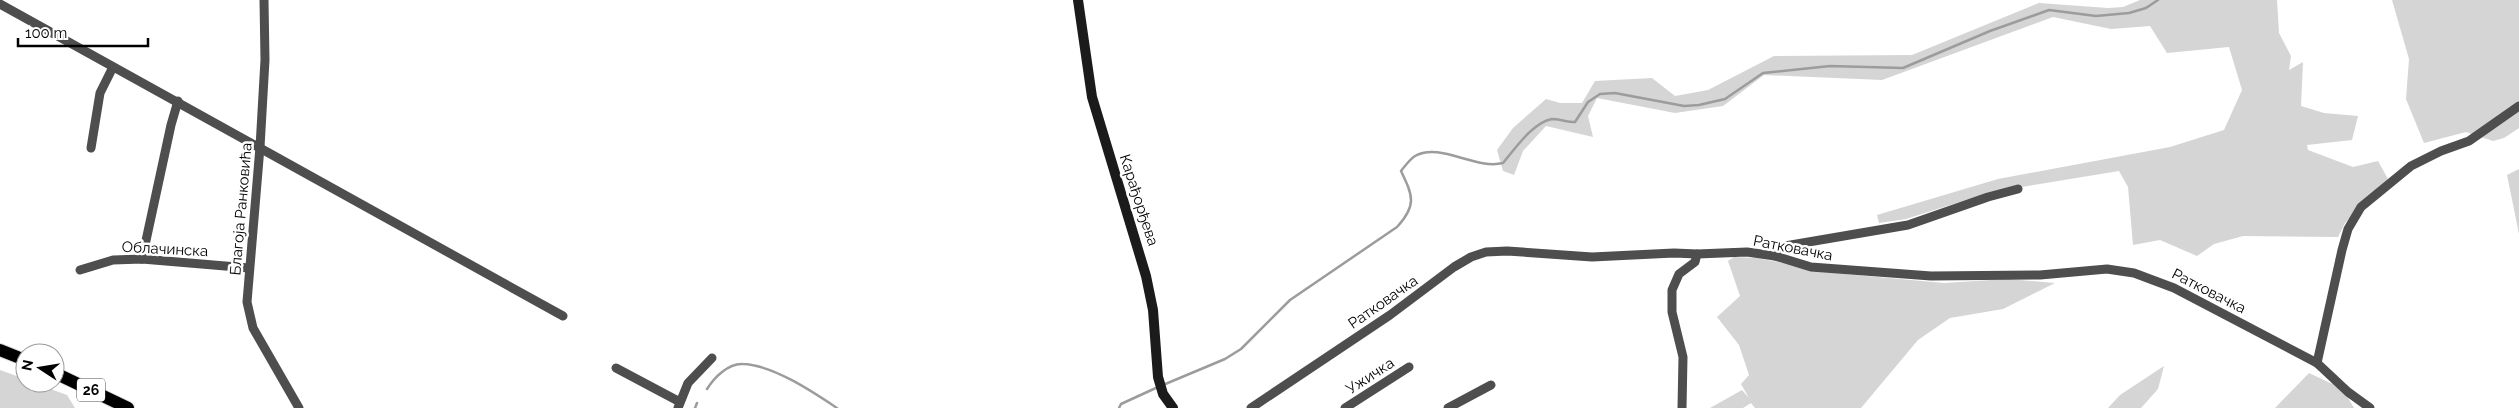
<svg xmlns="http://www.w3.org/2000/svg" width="2519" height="408" font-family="Raleway,sans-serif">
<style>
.green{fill:#d5d5d5}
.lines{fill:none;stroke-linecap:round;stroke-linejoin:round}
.stream{stroke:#9c9c9c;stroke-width:2.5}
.primary-casing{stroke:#dbdbdb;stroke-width:14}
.street{stroke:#4e4e4e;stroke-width:9}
.secondary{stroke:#1b1b1b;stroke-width:10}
.primary{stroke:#000;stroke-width:12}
.labels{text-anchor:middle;stroke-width:5;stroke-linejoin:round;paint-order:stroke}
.shield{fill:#fff;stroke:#4c4c4c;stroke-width:1}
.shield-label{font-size:14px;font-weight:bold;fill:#000}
.street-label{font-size:15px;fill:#000;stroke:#fff}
</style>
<rect width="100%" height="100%" fill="#fff"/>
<g class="green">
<polygon points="2140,0 2277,0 2279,33 2291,56 2289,70 2303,62 2301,106 2324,113 2358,116 2352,140 2307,145 2308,150 2353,167 2378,161 2388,179 2345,223 2338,237 2243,236 2214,244 2197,256 2160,240 2133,245 2128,187 2119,171 1991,192 1906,219 1879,223 1877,215 1998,179 2170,147 2224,130 2242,90 2229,47 2167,53 2150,26 2111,29 2053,17 1882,80 1764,75 1723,106 1675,113 1597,98 1588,116 1593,137 1546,126 1523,151 1514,175 1503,171 1497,150 1513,128 1546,99 1560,103 1582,103 1595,81 1652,78 1675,96 1708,90 1774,56 1912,55 2039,3 2108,8 2123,7"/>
<polygon points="2392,0 2519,0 2519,128 2504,138 2493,141 2466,132 2424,143 2406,99 2409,59"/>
<polygon points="2519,169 2519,234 2507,175"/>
<polygon points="1734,257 1756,258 1845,274 1944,283 2007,279 2055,283 2003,309 1950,318 1918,340 1861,408 1755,408 1751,403 1743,408 1710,408 1742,390 1749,398 1741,384 1749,375 1739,345 1717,317 1740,296 1728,261"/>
<polygon points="2164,366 2158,389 2141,408 2108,408 2120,395"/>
<polygon points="0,370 25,379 25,383 34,383 67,395 75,408 0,408"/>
<polygon points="2309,373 2343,389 2354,408 2275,408"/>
</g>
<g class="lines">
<g class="stream">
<path d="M1163,385l62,-26 16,-10 49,-49 107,-73c20,-22 16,-31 4,-56 4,-5 9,-12 14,-15 25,-14 60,14 88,7 11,-13 30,-41 49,-44 7,0 15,3 23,3l13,-20 12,-8 15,-1 69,13 15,-1 26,-6 38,-26 67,-7 73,2 87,-37 59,-21 47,6 33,-3 17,-5 12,-8"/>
<path d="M707,389c7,-11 21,-26 36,-25 30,1 70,28 94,44"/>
<polyline points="695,408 697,403"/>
<polyline points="1119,408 1121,404 1158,387"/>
</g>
<g class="primary-casing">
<g id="primary">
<polyline points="0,350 25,360"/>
<polyline points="55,373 128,408"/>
</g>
</g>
<g class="street">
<polyline points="264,0 265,60 260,147 247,302 253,328 299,408"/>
<polyline points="0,4 563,316"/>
<polyline points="91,148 100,93 113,67"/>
<polyline points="1775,256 1785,246 1908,225 1988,197 2018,189"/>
<polyline points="142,259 171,125 178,101"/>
<polyline points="80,270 113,260 142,259 249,268"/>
<polyline points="2317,363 2342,250 2348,229 2361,207 2411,166 2441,151 2469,141 2519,106"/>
<polyline points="616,368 680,402"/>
<polyline points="678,408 688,383 712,358"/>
<polyline points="1251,408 1390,315 1454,267 1471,257 1486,252 1507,251 1592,257 1674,253 1697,254 1747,252 1775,256 1811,267 1931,276 2040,275 2107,269 2134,273 2174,288 2317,363 2348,392 2370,408"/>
<polyline points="1345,408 1409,367"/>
<polyline points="1448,408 1491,385"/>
<polyline points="1682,408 1683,357 1672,312 1672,290 1679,274 1695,262 1697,254"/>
</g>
<polyline class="secondary" points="1078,0 1092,97 1146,276 1153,310 1158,377 1163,394 1173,408"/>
<use href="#primary" class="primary"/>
</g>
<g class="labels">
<rect class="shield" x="77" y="378.5" width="28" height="23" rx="4"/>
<g class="shield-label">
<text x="91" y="395">26</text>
</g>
<g class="street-label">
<text transform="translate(1139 200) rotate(72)" y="5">Карађорђева</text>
<text transform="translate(241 209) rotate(-85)" y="5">Благоја Ранковића</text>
<text transform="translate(1793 248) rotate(11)" y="5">Ратковачка</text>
<text transform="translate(165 249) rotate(3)" y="5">Облачинска</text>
<text transform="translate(2209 291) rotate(27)" y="5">Ратковачка</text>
<text transform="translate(1383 302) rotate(-35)" y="5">Ратковачка</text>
<text transform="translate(1370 376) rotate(-33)" y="5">Ужичка</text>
</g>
</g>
<g transform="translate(40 368) rotate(282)"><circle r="24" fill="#ffffff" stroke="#999999"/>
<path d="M0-4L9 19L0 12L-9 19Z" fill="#000000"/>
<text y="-8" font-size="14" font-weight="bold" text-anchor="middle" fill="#000000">N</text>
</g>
<path d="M18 38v8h130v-8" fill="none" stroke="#000000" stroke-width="2.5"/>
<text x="25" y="38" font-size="15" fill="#000000" stroke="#ffffff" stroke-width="4" paint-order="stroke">100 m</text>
</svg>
